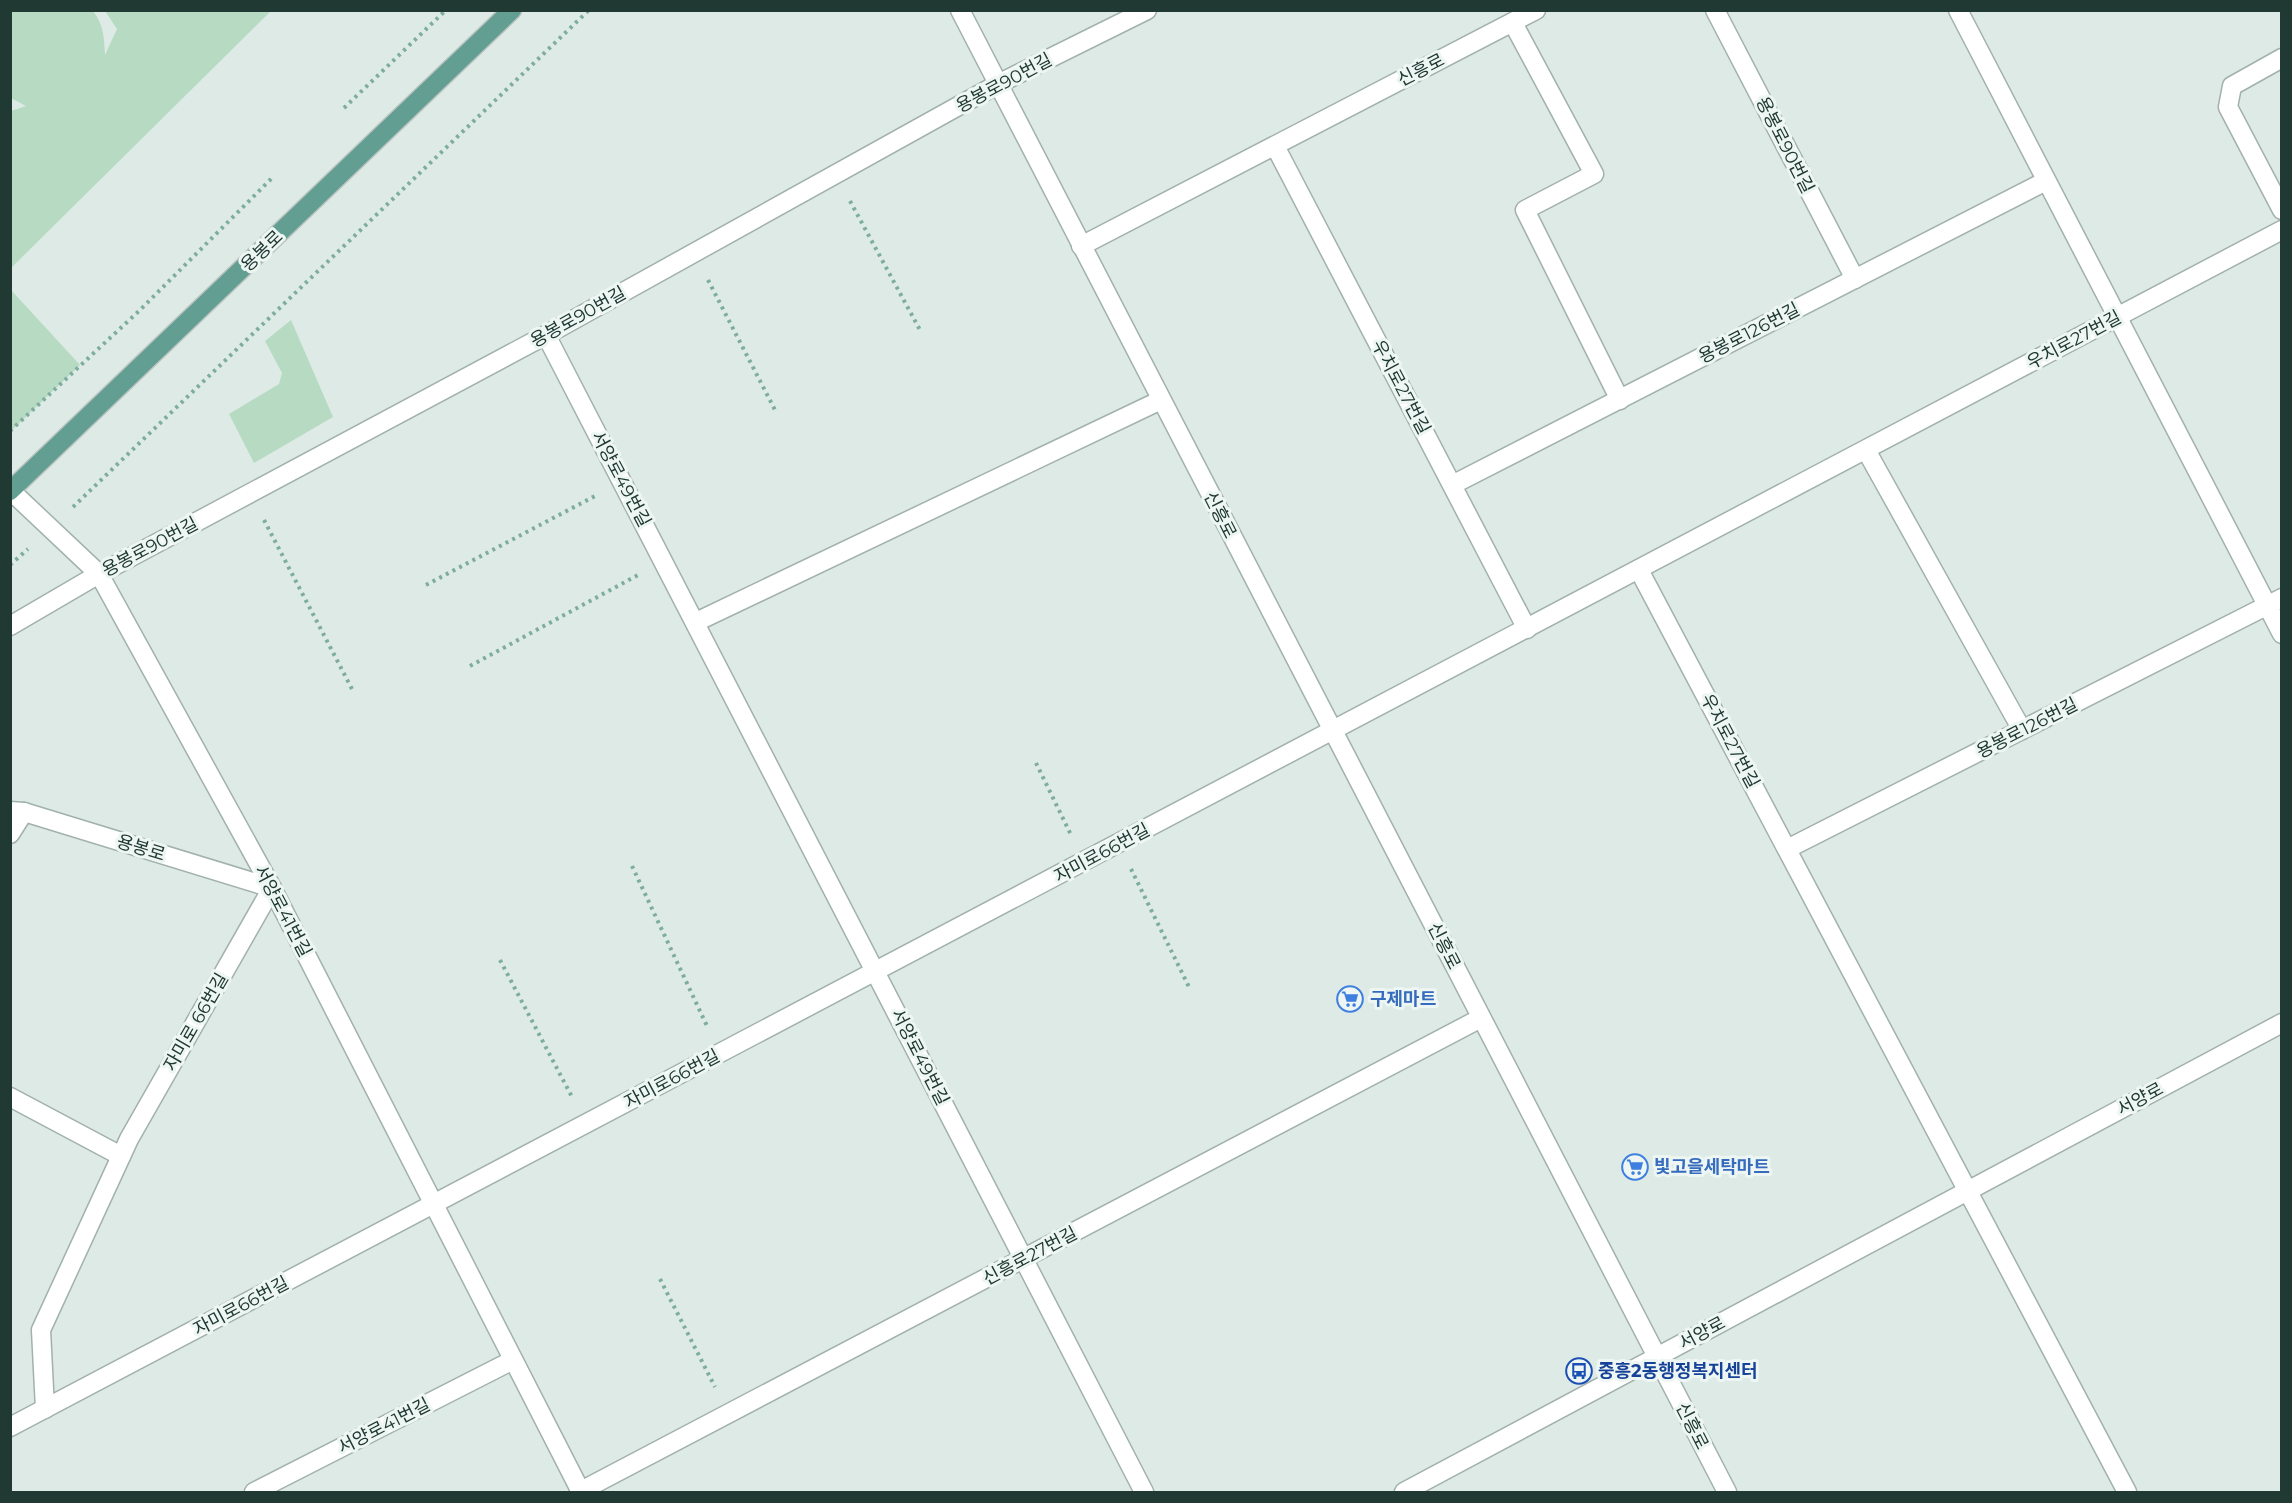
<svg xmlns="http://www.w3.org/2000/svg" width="2292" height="1503" font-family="Montserrat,'Noto Sans KR',sans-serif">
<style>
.green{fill:#b6dbc2}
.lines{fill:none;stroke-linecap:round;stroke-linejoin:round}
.minor-casing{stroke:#a1b1ac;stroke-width:21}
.major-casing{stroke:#bcc4c2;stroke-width:21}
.path{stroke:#7eada0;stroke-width:4;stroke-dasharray:3 4.5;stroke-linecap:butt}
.minor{stroke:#fff;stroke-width:18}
.major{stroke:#629f92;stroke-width:18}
.labels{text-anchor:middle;stroke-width:6;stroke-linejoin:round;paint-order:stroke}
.street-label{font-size:18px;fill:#203933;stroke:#eef6f3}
.shop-label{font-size:18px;font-weight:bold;fill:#366cbe;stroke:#eef6f3;text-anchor:start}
.transit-label{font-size:18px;font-weight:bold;fill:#164399;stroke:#eef6f3;text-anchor:start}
</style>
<rect width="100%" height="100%" fill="#deeae5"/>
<g class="green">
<path d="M11,10l82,1c11,14 11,27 12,44l12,-26 -12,-18h166l-260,257v-157l15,-5 -15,-8z"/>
<polygon points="11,290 80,365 11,431"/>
<polygon points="291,320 333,417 254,463 229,414 279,384 282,373 265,341"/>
</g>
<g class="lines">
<g class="minor-casing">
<g id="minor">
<polyline points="960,10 1727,1492"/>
<polyline points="1715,10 1855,279"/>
<polyline points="1958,10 2282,634"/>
<polyline points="1513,23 1594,174 1525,210 1620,400"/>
<polyline points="2282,58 2232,86 2228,107 2282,210"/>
<polyline points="1275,146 1527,629"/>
<polyline points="1081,246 1536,10"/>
<polyline points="546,335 1144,1492"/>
<polyline points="1866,450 2022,730"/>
<polyline points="1452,485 2046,181"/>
<polyline points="11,491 99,574 272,888 581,1492"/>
<polyline points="1639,570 2127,1492"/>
<polyline points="696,622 1161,400"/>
<polyline points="10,626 99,574 546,335 998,84 1147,10"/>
<polyline points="10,811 24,812 272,888 129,1139 41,1330 45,1409"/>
<polyline points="10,834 24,812"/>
<polyline points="1787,849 2282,598"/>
<polyline points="10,1097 121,1156"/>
<polyline points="10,1427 2282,230"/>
<polyline points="254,1492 513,1360"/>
<polyline points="579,1492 1481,1018"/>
<polyline points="1404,1492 2282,1023"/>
</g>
</g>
<g class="major-casing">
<polyline id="major" points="10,491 512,10"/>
</g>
<g class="path">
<polyline points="344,108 446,10"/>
<polyline points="850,201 920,330"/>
<polyline points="708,280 775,410"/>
<polyline points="10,431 139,311 274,176"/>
<polyline points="73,507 589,10"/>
<polyline points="264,520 352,689"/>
<polyline points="10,565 28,549"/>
<polyline points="426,585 595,496"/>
<polyline points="470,666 638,575"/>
<polyline points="1036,763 1071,835"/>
<polyline points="632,866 707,1026"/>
<polyline points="1131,869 1189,987"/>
<polyline points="500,960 572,1097"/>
<polyline points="660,1279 715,1387"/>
</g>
<use href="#minor" class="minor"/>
<use href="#major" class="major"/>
</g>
<defs>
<g id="supermarket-ring" transform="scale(1.35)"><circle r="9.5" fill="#eef6f3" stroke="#3f7fe0" stroke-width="1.5"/><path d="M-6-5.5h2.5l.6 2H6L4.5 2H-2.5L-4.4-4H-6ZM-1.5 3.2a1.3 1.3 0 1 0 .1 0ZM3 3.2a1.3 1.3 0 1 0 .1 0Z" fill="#3f7fe0"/></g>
<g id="bus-ring" transform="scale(1.35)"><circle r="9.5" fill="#eef6f3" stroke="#1a4fb4" stroke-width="1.5"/><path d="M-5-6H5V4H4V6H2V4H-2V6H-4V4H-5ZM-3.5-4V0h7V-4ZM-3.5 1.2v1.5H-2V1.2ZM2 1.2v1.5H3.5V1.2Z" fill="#1a4fb4"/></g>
</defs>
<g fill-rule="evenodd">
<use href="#supermarket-ring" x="1350" y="999"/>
<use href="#supermarket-ring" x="1635" y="1167"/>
<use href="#bus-ring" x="1579" y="1371"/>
</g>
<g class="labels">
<g class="street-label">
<text transform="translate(1421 70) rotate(-27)" y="6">신흥로</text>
<text transform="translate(1004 83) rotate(-28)" y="6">용봉로90번길</text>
<text transform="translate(1785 145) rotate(63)" y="6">용봉로90번길</text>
<text transform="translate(262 251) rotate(-44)" y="6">용봉로</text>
<text transform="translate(578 317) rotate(-29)" y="6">용봉로90번길</text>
<text transform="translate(1749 333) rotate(-27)" y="6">용봉로126번길</text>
<text transform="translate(2074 340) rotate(-28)" y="6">우치로27번길</text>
<text transform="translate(1401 387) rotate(62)" y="6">우치로27번길</text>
<text transform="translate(621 479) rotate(62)" y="6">서양로49번길</text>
<text transform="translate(1220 515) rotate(63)" y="6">신흥로</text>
<text transform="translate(150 547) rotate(-28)" y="6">용봉로90번길</text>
<text transform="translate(2027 728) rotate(-27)" y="6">용봉로126번길</text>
<text transform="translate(1730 741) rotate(62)" y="6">우치로27번길</text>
<text transform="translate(141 848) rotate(17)" y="6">용봉로</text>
<text transform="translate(1102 853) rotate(-28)" y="6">자미로66번길</text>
<text transform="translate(283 911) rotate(62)" y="6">서양로41번길</text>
<text transform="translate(1444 946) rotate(63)" y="6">신흥로</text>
<text transform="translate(196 1022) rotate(-60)" y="6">자미로 66번길</text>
<text transform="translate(920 1057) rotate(63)" y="6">서양로49번길</text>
<text transform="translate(672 1079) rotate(-28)" y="6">자미로66번길</text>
<text transform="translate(2140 1099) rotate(-28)" y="6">서양로</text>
<text transform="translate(1030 1256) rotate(-28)" y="6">신흥로27번길</text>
<text transform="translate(241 1306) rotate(-28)" y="6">자미로66번길</text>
<text transform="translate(1702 1333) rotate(-28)" y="6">서양로</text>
<text transform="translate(384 1426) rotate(-27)" y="6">서양로41번길</text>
<text transform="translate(1692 1426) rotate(63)" y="6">신흥로</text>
</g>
<g class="shop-label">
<text x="1370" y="1005">구제마트</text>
<text x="1654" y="1173">빛고을세탁마트</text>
</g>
<g class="transit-label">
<text x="1598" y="1377">중흥2동행정복지센터</text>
</g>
</g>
<rect width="2292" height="1503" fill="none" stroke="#203933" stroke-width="24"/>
</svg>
